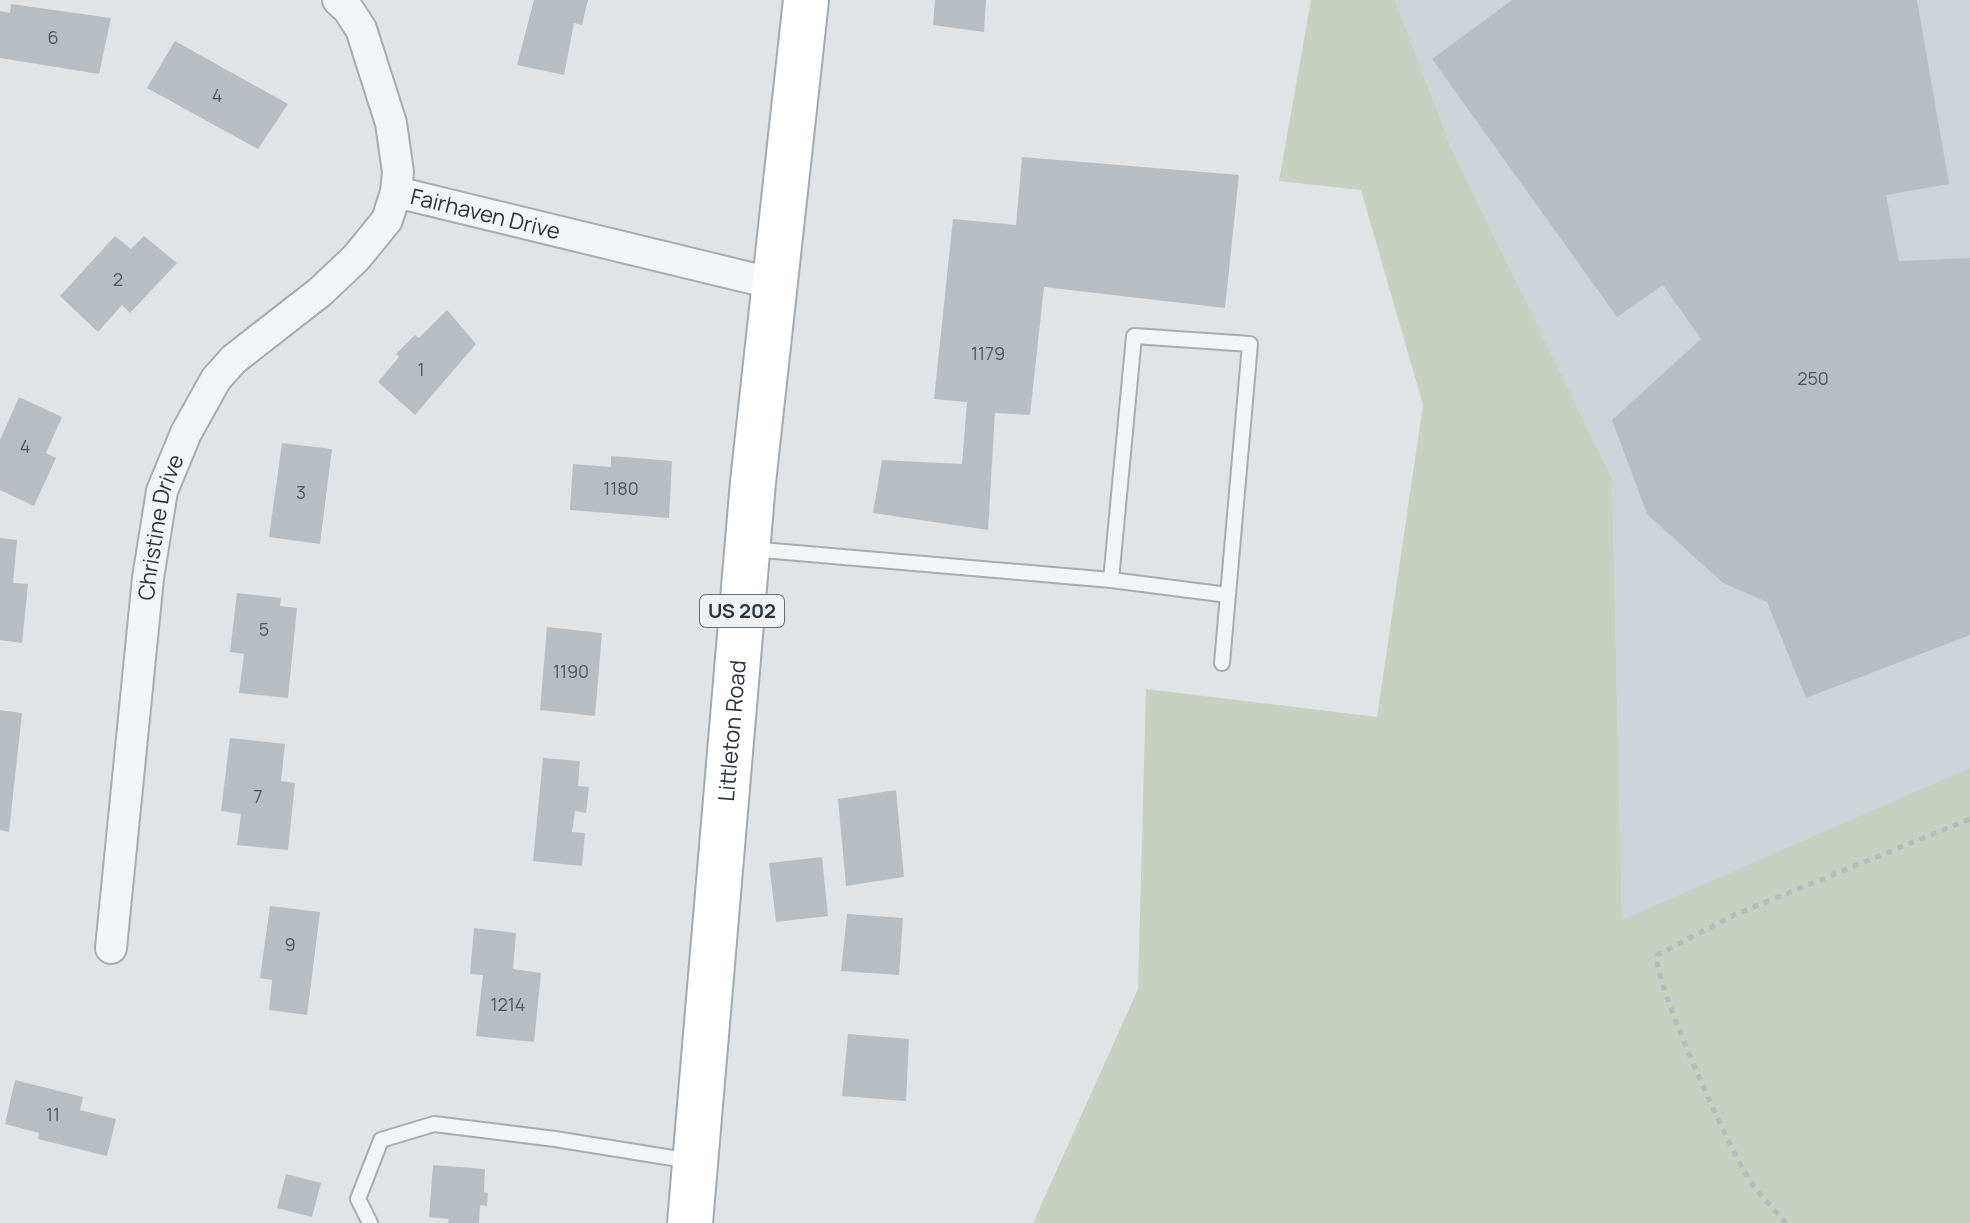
<svg xmlns="http://www.w3.org/2000/svg" width="1970" height="1223" font-family="Manrope,sans-serif">
<style>
.built{fill:#ced3d9}
.green{fill:#c8d0c1}
.building{fill:#b7bec3}
.lines{fill:none;stroke-linecap:round;stroke-linejoin:round}
.service-casing{stroke:#a6acb1;stroke-width:18}
.minor-casing{stroke:#a6acb1;stroke-width:34}
.primary-casing{stroke:#a0aab2;stroke-width:48}
.path{stroke:#b6babe;stroke-width:5;stroke-dasharray:6 6;stroke-linecap:butt}
.service{stroke:#f2f4f6;stroke-width:14}
.minor{stroke:#f2f4f6;stroke-width:30}
.primary{stroke:#fff;stroke-width:44}
.labels{text-anchor:middle;stroke-width:6;stroke-linejoin:round;paint-order:stroke}
.number-label{font-size:18px;fill:#4d565e}
.shield{fill:#eff2f5;stroke:#656d74;stroke-width:2}
.shield-label{font-size:20px;font-weight:bold;fill:#2a343d}
.street-label{font-size:22px;fill:#2a343d;stroke:#eff2f5}
</style>
<rect width="100%" height="100%" fill="#e0e4e7"/>
<polygon class="built" points="1395,0 1970,0 1970,1223 1622,920 1612,478 1453,152"/>
<polygon class="green" points="1311,0 1395,0 1453,152 1612,478 1622,920 1970,768 1970,1223 1033,1223 1138,989 1146,689 1377,717 1423,405 1361,190 1279,181"/>
<g class="building">
<polygon points="534,0 588,0 582,25 574,23 564,75 517,65"/>
<polygon points="935,0 986,0 984,32 933,25"/>
<polygon points="1512,0 1917,0 1949,184 1886,195 1899,261 1970,258 1970,635 1806,698 1767,602 1723,583 1647,514 1612,420 1701,339 1663,285 1617,317 1432,59"/>
<polygon points="11,4 111,18 99,74 0,58 0,11 10,13"/>
<polygon points="175,41 288,104 258,149 147,88"/>
<polygon points="1022,157 1239,175 1225,308 1044,287 1030,415 995,413 988,530 873,513 882,460 962,464 967,402 934,399 953,219 1016,225"/>
<polygon points="115,236 131,249 144,236 177,263 130,313 122,305 98,332 60,296"/>
<polygon points="447,310 476,344 415,415 378,382 399,357 396,354 415,335 419,338"/>
<polygon points="19,397 62,417 46,453 56,458 34,506 0,490 0,440"/>
<polygon points="282,443 332,449 320,544 269,537"/>
<polygon points="611,456 672,461 669,518 570,510 573,464 611,467"/>
<polygon points="0,538 17,540 13,583 28,584 22,643 0,640"/>
<polygon points="237,593 281,598 280,606 297,608 288,698 239,693 244,654 230,652"/>
<polygon points="547,627 602,633 595,716 540,710"/>
<polygon points="0,710 22,713 9,832 0,830"/>
<polygon points="230,738 285,744 281,781 295,783 288,850 237,845 241,814 221,811"/>
<polygon points="543,758 580,761 578,786 589,787 586,813 575,811 572,832 585,833 582,866 533,861"/>
<polygon points="896,790 904,877 846,886 838,799"/>
<polygon points="822,857 828,916 776,922 769,863"/>
<polygon points="270,906 320,912 307,1015 269,1010 272,980 260,978"/>
<polygon points="847,914 903,918 899,975 841,971"/>
<polygon points="474,928 516,933 513,969 541,973 534,1042 476,1036 483,975 470,974"/>
<polygon points="848,1034 909,1039 906,1101 842,1096"/>
<polygon points="15,1080 83,1097 80,1110 116,1119 107,1156 38,1139 39,1133 5,1124"/>
<polygon points="433,1165 485,1169 484,1192 488,1193 487,1206 480,1205 479,1223 448,1223 449,1219 429,1217"/>
<polygon points="286,1174 321,1183 312,1217 277,1208"/>
</g>
<g class="lines">
<g class="service-casing">
<g id="service">
<polyline points="751,549 1111,580 1134,336 1250,344 1222,663"/>
<polyline points="1111,580 1228,595"/>
<polyline points="370,1223 358,1199 381,1140 434,1124 555,1139 691,1161"/>
</g>
</g>
<g class="minor-casing">
<g id="minor">
<path id="s1" d="M396,192l379,92"/>
<path id="s2" d="M111,948l37,-370 14,-87 24,-58 30,-54 18,-20 86,-67 36,-34 31,-38 9,-28 2,-20 -7,-49 -30,-94 -13,-20 -10,-9"/>
</g>
</g>
<g class="primary-casing">
<g id="primary">
<path id="s3" d="M690,1223l63,-741 53,-482"/>
</g>
</g>
<path class="path" d="M1786,1223c-13,-15 -29,-30 -39,-47 -18,-28 -95,-197 -90,-221l77,-40 236,-96"/>
<use href="#service" class="service"/>
<use href="#minor" class="minor"/>
<use href="#primary" class="primary"/>
</g>
<g class="labels">
<g class="number-label">
<text x="53" y="44">6</text>
<text x="217" y="102">4</text>
<text x="118" y="286">2</text>
<text x="988" y="360">1179</text>
<text x="421" y="376">1</text>
<text x="1813" y="385">250</text>
<text x="25" y="453">4</text>
<text x="621" y="495">1180</text>
<text x="301" y="499">3</text>
<text x="264" y="636">5</text>
<text x="571" y="678">1190</text>
<text x="258" y="803">7</text>
<text x="290" y="951">9</text>
<text x="508" y="1011">1214</text>
<text x="53" y="1121">11</text>
</g>
<rect class="shield" x="700" y="595" width="84" height="32" rx="6"/>
<g class="shield-label">
<text x="742" y="618">US 202</text>
</g>
<g class="street-label">
<text dy="8" stroke="none"><textPath href="#s1" startOffset="92">Fairhaven Drive</textPath></text>
<text dy="8" stroke="none"><textPath href="#s2" startOffset="424">Christine Drive</textPath></text>
<text dy="8" stroke="none"><textPath href="#s3" startOffset="494">Littleton Road</textPath></text>
</g>
</g>
</svg>
